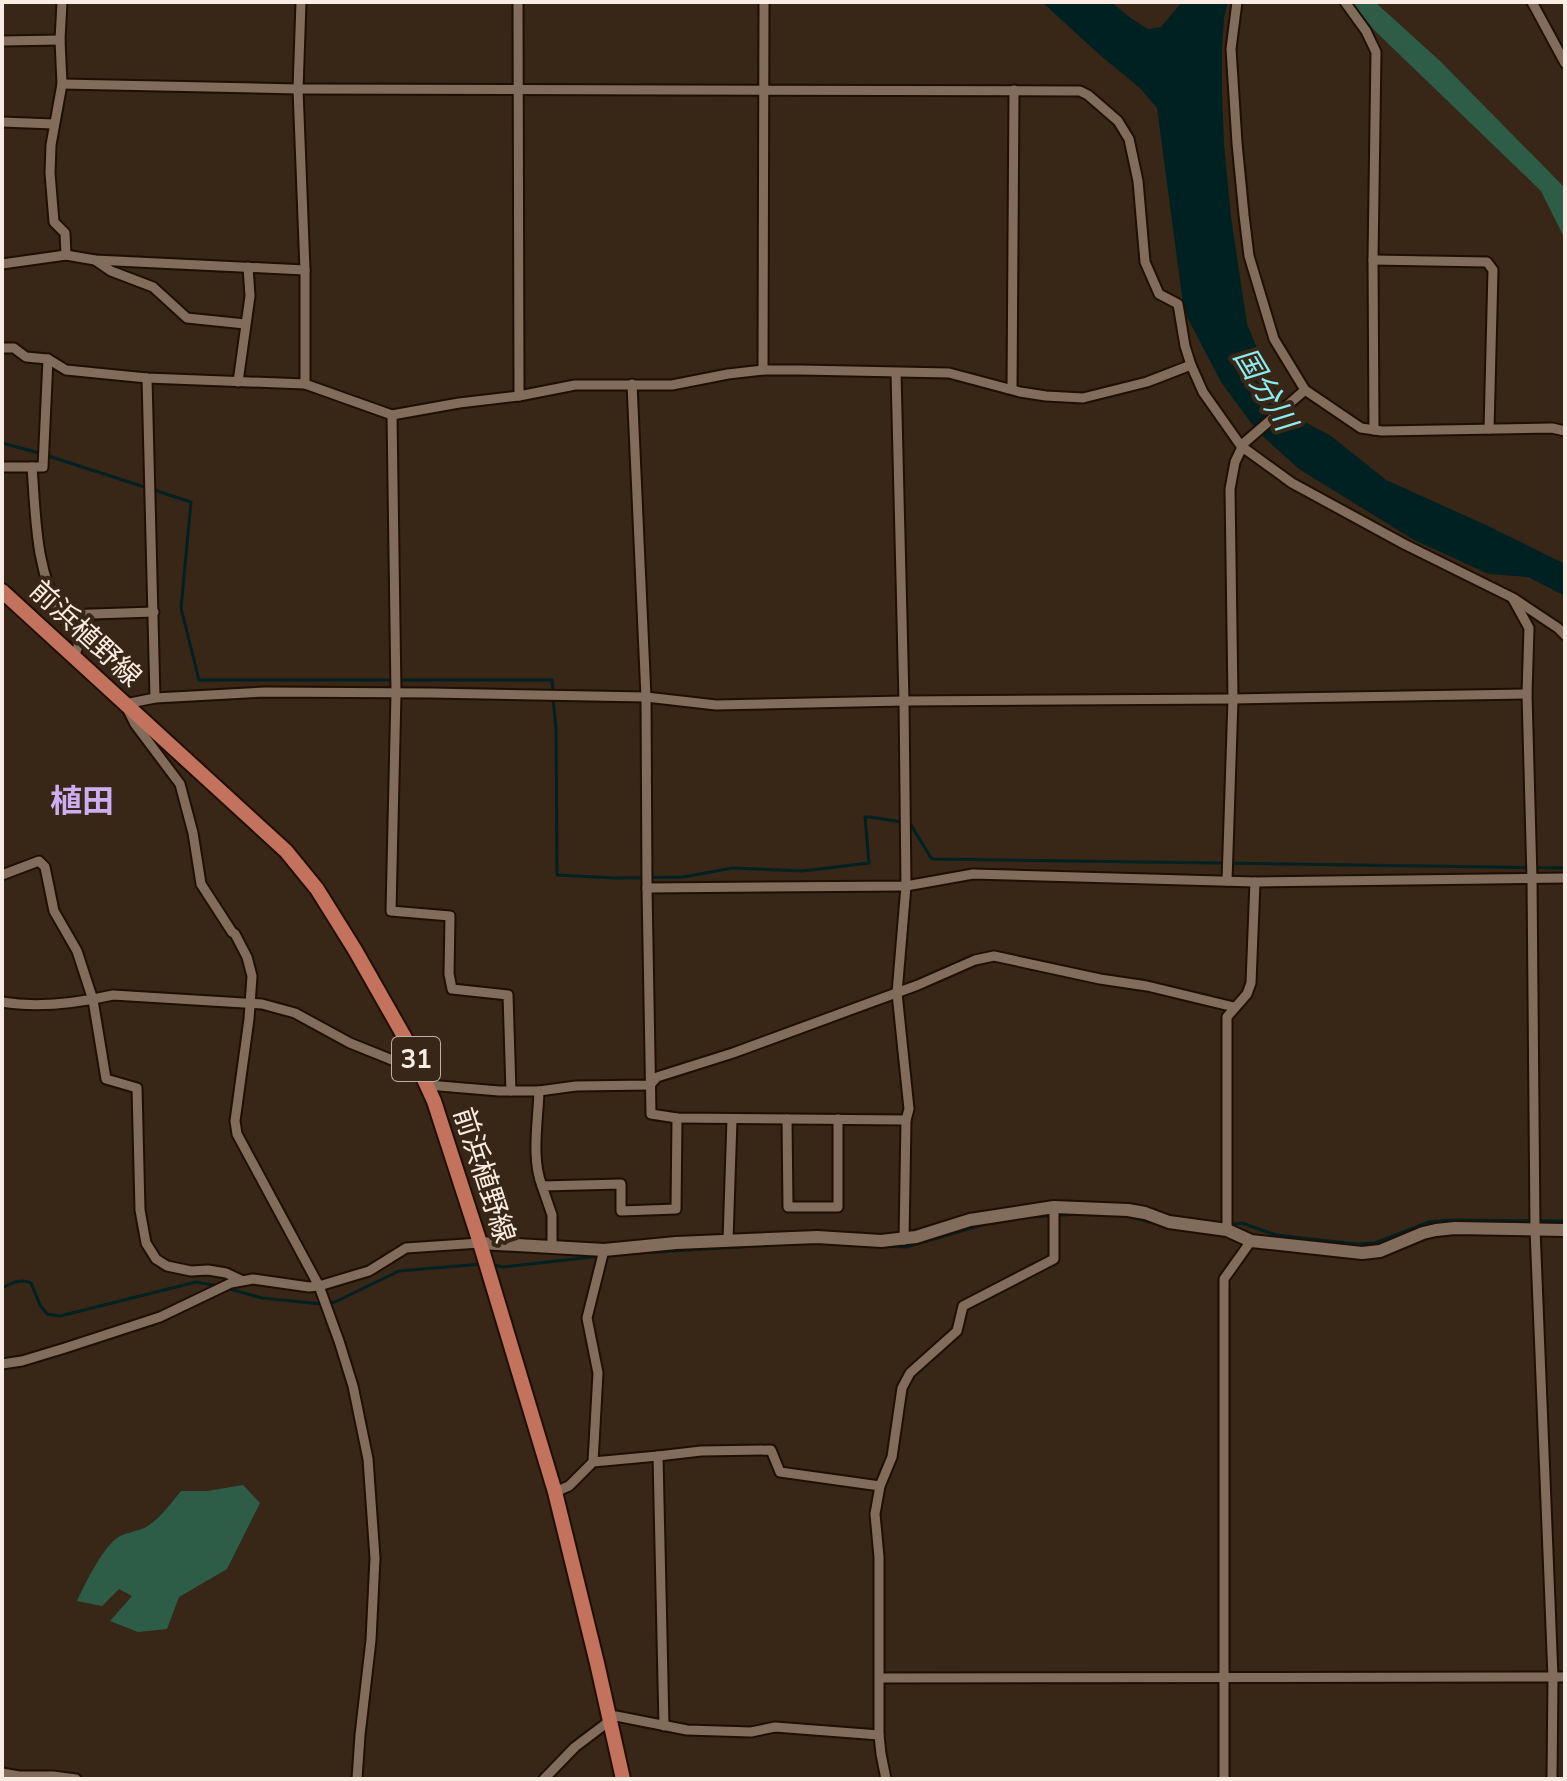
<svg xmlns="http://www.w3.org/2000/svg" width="1567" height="1781" font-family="Mulish,'Noto Sans JP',sans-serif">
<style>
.forest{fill:#2e5d47}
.water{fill:#002122}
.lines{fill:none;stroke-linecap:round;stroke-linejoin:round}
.stream{stroke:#002122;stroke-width:3}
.street-casing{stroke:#1f0f02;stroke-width:13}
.secondary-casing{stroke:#1f0f02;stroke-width:16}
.primary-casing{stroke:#1f0f02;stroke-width:18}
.street{stroke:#826d5c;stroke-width:9}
.secondary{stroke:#826d5c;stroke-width:12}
.primary{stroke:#c2725d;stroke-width:14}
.labels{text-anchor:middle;stroke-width:8;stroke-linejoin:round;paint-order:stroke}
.shield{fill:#382617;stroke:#bfb1a6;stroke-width:2}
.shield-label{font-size:26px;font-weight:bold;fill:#f9ede3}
.street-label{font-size:28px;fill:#f9ede3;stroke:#382617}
.water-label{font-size:30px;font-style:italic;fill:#88edf2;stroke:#382617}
.quarter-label{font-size:32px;font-weight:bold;fill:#cdaef3;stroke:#382617}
</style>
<rect width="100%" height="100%" fill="#382617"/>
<g class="forest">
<polygon points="1352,2 1375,2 1440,61 1565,188 1565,239 1541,191 1373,29"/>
<path d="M243,1485l17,18 -33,66 -48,28 -12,32 -29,3 -28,-11 22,-25 -13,-7 -17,17 -25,-5c8,-17 25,-52 40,-63 8,-6 20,-6 29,-11 15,-9 24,-23 35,-36h26z"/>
</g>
<polygon class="water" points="1042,2 1111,2 1132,19 1148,29 1161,27 1182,2 1228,2 1224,18 1222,50 1222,93 1224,144 1231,217 1247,324 1266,369 1290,414 1331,436 1386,480 1488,526 1565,564 1565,596 1528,577 1489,574 1414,540 1299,469 1257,431 1221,382 1184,311 1157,108 1140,88 1101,56"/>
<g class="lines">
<g class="stream">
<polyline points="2,443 39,453 191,502 181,608 199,680 552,680 553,692"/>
<polyline points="553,699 556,728 557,875 615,878 683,877 733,868 803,871 869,863 865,817 870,817 902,822"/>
<polyline points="909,824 911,825 931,858 934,859 1565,868"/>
<polyline points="1123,1215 1158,1224"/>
<polyline points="1028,1217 1080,1214"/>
<polyline points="1229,1225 1242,1223 1276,1235 1356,1244 1375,1243 1429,1222 1450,1220 1565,1221"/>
<polyline points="1169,1228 1186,1230"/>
<polyline points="884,1246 906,1247 982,1225 1017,1219"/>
<polyline points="624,1254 788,1244"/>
<polyline points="493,1265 504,1267 601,1256"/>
<path d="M2,1288c11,-5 18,-10 29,-5l9,22 7,9 13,2 136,-34 23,4"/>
<polyline points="226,1288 262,1298 321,1304"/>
<polyline points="329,1303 335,1302 399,1271 482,1264"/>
</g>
<g class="street-casing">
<g id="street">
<polyline points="62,2 60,40 62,84 51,145 50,173 54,222 65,233 66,255"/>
<polyline points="301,2 298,89 305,270 305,384 392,415 459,403 519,396 518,2"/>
<polyline points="1237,2 1231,49 1237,143 1244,215 1249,256 1274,339 1305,390 1361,428 1382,431 1552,428 1565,431"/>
<polyline points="1345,2 1366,31 1376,52 1373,260 1374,430"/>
<polyline points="1532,2 1565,63"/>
<polyline points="2,41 60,40"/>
<polyline points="62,84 298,89 1080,91 1088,95 1118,121 1129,139 1138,181 1145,262 1159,294 1178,304 1185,346 1191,365 1203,392 1241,446 1292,483 1404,544 1513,598 1558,628 1565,635"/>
<polyline points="2,122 54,124"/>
<polyline points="95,260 111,271 153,287 187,318 245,324"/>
<polyline points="1373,260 1487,262 1493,270 1489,429"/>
<polyline points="2,264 66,255 95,260 305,270"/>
<polyline points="2,348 14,348 26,357 48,359 66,370 147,378 305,384"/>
<polyline points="763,370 764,2"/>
<polyline points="896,373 904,701 906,886 897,993 909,1109 906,1120 904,1240"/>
<polyline points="147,378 155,698"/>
<polyline points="238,382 250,296 248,267"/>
<polyline points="632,384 646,697 647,888"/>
<polyline points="1012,389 1014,90"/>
<polyline points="519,396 575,385 672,385 728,374 763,370 801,370 949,373 1020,392 1046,396 1083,398 1147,382 1191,365"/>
<polyline points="392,415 396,693 391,911 450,916 449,974 452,989 508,995 511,1091"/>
<polyline points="2,467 43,467 48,359"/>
<path d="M32,467c4,51 3,103 30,148"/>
<polyline points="1513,599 1529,628 1527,694 1532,879 1535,1229 1553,1677 1552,1779"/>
<polyline points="74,657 79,644 62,615 154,612"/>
<polyline points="2,875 39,861 45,867 54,911 77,951 93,1000 106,1079 137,1088 140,1210 146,1243 156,1259 167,1266 191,1271 208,1270 226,1273 241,1280"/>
<polyline points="1227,881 1233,699 1230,489 1235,462 1244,443 1305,390"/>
<path d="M2,1002c36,6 76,1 111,-7l149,9 33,9 55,30 72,29"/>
<polyline points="428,1085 499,1091 539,1091 576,1086 650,1085 657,1077 733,1053 918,985 975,960 994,956 1100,979 1147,986 1234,1007"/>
<path d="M539,1091c-1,31 -8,67 3,95"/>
<polyline points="787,1119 788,1207 838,1207 838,1119"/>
<polyline points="906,1120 677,1118 651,1114 647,888 906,886 973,874 1255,882 1565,878"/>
<polyline points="1227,1230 1227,1017 1247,994 1251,983 1255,882"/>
<polyline points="728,1240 732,1119"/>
<polyline points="552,1246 552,1215 542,1186 621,1184 621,1211 676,1209 677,1118"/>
<polyline points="2,1364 22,1361 65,1348 160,1317 231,1283 253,1279 309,1287 319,1286 369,1271 406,1248 480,1243"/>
<polyline points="593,1462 598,1373 587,1318 604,1250"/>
<polyline points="555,1492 569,1486 593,1462 658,1456"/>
<polyline points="880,1678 1565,1677"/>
<polyline points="664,1726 658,1456 701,1451 771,1450 780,1472 880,1486"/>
<polyline points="2,1773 19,1776 53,1776 76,1779"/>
<polyline points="357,1779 360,1735 371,1640 375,1558 368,1459 353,1386 339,1341 319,1286 237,1134 235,1121 249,1019 252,976 247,957 235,934 232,932 201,884 193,833 180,784 135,724 125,704 155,698 265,692 431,693 646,697 716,705 904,701 1233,699 1527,694"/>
<polyline points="544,1779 575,1747 616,1716 687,1730 751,1732 775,1727 879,1735"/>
<polyline points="886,1779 881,1754 879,1735 879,1557 875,1514 880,1486 892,1457 902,1388 910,1373 957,1331 963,1306 1054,1259 1054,1207"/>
<polyline points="1224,1779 1224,1279 1251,1241"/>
</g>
</g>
<g class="secondary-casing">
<polyline id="secondary" points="480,1243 604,1250 676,1243 817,1237 881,1241 916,1237 970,1220 1054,1207 1128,1210 1145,1213 1169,1222 1227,1230 1251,1241 1362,1253 1380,1251 1423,1233 1436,1230 1455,1228 1565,1230"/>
</g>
<g class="primary-casing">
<polyline id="primary" points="2,591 286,851 317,889 355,950 405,1038 434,1101 480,1243 555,1492 597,1663 623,1779"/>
</g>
<use href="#street" class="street"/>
<use href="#secondary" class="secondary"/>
<use href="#primary" class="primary"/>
</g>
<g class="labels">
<rect class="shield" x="392" y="1037" width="48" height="44" rx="6"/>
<g class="shield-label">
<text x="416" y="1068">31</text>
</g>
<g class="street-label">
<text transform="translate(86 633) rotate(43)" y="10">前浜植野線</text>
<text transform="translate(485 1175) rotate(72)" y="10">前浜植野線</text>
</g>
<g class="water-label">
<text transform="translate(1265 389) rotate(59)" y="10">国分川</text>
</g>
<g class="quarter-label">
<text x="82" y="812">植田</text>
</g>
</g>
<rect width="1567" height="1781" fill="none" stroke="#f9ede3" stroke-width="8"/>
</svg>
